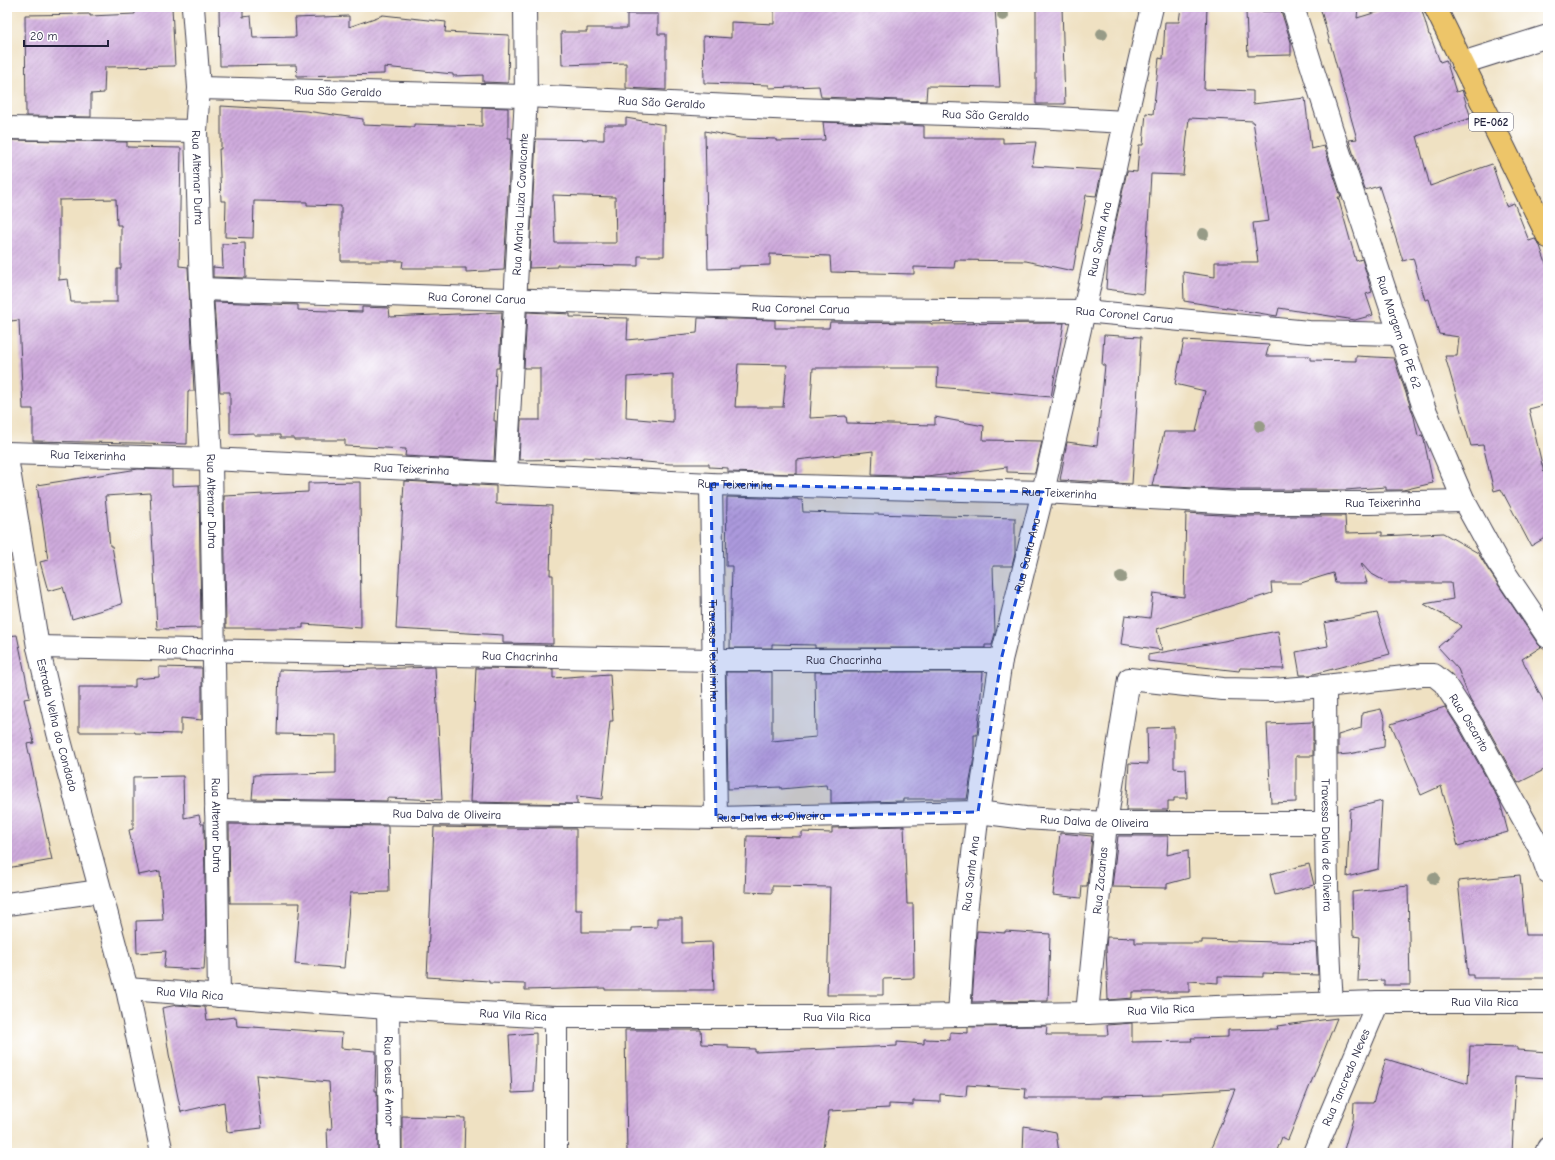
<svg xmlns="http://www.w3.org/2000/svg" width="1555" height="1160" font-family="'Comic Neue',sans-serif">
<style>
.building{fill:url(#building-hatch);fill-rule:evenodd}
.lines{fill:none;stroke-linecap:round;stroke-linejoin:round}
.minor-casing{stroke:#413f4f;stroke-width:24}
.primary-casing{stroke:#413f4f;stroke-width:24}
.minor{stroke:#fff;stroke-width:22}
.primary{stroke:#edc569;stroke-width:22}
.tree{fill:#979b87}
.marked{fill:#1d4ed8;fill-opacity:0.2;stroke:#1d4ed8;stroke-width:3;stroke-dasharray:8 5;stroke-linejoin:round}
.labels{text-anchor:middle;stroke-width:3;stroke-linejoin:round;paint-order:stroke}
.shield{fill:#fff;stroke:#646476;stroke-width:1}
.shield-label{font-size:11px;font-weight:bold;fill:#22223b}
.street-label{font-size:12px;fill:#22223b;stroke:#fff}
</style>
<defs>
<pattern id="building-hatch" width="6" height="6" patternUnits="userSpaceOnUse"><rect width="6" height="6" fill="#cfabdd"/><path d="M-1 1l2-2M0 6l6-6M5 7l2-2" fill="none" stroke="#a88bb4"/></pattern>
</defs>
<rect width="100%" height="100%" fill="#fff"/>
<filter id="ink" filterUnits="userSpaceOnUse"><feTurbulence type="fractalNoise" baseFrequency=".025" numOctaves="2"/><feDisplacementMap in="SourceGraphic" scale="8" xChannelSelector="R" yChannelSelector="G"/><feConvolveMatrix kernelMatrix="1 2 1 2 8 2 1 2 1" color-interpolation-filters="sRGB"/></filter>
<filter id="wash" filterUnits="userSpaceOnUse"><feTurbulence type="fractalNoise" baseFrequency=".012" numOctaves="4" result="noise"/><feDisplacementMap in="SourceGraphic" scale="16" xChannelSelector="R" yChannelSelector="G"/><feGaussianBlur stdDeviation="0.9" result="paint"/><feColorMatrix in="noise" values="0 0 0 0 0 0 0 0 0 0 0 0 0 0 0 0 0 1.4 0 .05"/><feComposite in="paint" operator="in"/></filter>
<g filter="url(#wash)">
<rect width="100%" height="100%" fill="#efe1c2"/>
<g id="blocks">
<g class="building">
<polygon points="172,7 175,66 105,67 104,93 91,94 91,117 26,116 25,15 90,14 90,16 135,14 135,8"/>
<polygon points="219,7 243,7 243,17 251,16 253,38 296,37 295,18 349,16 349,27 383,15 446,22 445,32 509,35 508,83 483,82 483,75 453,76 453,74 384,67 384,74 297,76 296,65 220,66"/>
<polygon points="774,7 995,7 1000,87 927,86 926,101 821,97 819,86 769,88 769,85 704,83 703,36 731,38 731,22 774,24"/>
<polygon points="1036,7 1062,7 1065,104 1036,104"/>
<polygon points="1181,7 1207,7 1204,89 1253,91 1253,104 1305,98 1311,149 1324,146 1341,197 1338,197 1356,261 1362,259 1372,292 1366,294 1373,315 1355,320 1279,308 1277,316 1184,301 1183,272 1215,277 1215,262 1258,262 1253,223 1269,221 1253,121 1189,118 1183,175 1151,174 1144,294 1106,289 1108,258 1127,171 1137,172 1139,145 1143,145 1146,113 1153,114 1159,58 1163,59 1165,22 1179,22"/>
<polygon points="1320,7 1358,7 1357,18 1394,7 1421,7 1429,35 1430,35 1440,62 1446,60 1456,92 1462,90 1471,118 1417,136 1430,186 1492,164 1506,206 1514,203 1529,241 1535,239 1540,246 1548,269 1548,404 1529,409 1548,490 1548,536 1531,546 1501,489 1494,491 1483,445 1471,446 1445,356 1457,356 1459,337 1439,334 1429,299 1425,300 1413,258 1403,261 1379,186 1365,190 1349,140 1357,139"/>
<polygon points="1281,11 1291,42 1291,55 1248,56 1246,12"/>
<polygon points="627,14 658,14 658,34 666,34 666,90 626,88 626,63 562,65 561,32 587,32 587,28 627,28"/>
<polygon points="221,106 306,111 363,119 363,125 414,127 414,124 482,126 482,107 508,108 508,138 511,138 504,270 466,272 466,268 402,268 403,261 341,261 341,206 307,205 307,202 254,201 253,238 225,237 226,201 221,201 219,149 221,149"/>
<path d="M626,118l39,7 -1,131h-26v10l-81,-1v2l-28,1 7,-129 68,1v-15h22zM553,195l62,2 1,46h-61z"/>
<polygon points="823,122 924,126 924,138 1003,138 1003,143 1036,142 1032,166 1102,170 1096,196 1086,195 1073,271 1026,261 955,260 954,268 914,267 914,274 831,272 830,256 770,254 770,265 739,266 739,268 708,269 705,131 740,138 776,139 776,141 825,140"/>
<path d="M7,140l120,2v5l54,1 -2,118 9,1 6,124h-6l-1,53 -154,-3v-32h-10l-4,-89 -8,1 -4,-38zM116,199l1,26h4v44h-4v33h-46l-3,-23 -9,1v-80z"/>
<polygon points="245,243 246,278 213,277 213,267 223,268 222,244"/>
<polygon points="214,302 298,305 298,310 362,312 362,307 389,308 390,317 502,312 499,368 496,368 494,421 496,421 494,461 405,456 406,449 345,446 345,440 294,440 294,438 280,438 280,435 254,435 254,433 230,434 230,392 220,392"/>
<path d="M527,312l43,2v3l58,1 -1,22 70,-7 1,-15 77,2v8h54l1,-6 101,1v1l133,-1 -13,74 -114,-10 1,-19h-125l-3,50 36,-2 1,7 88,2v-8l49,9 -1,14 59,1 -7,32 -28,-1v-5l-80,10 -55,-2 1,-24 -76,9v14l-69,-2v-4l-19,-1v-3h-39l-87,-7v2l-64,1 2,-40h19v-52h-16zM738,364l49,1 -4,42h-48zM673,374v48l-47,-4 1,-41z"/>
<polygon points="1104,335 1141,337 1132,484 1060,480 1067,442 1097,446 1105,365 1102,365"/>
<polygon points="1184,340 1269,345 1266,356 1310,356 1310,360 1356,361 1356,356 1394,358 1414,417 1418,436 1422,435 1424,440 1433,483 1403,490 1386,490 1386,487 1345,490 1239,490 1152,486 1164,432 1196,432 1205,391 1175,384"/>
<polygon points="138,469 172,470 172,486 199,485 201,628 157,629 150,493 105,496 110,546 112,546 122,604 72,619 63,587 48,591 40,562 48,560 37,485"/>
<polygon points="404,481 496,486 496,504 552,506 550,575 553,575 553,644 503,643 503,635 396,629"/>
<polygon points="360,482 361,628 303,624 303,628 226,628 224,496 308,492 308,483"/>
<polygon points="727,497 798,499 798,500 802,500 803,512 1015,518 1015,554 1012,566 993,566 995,633 992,645 985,645 985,648 815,648 815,645 772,644 772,648 730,648 732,566 726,566"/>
<polygon points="1186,513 1239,516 1345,516 1346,533 1382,532 1382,536 1443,533 1478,553 1487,568 1538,644 1541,647 1522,659 1548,710 1548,768 1518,783 1483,720 1470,700 1458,669 1438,647 1462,626 1424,604 1453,599 1451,583 1388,583 1370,573 1361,563 1367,583 1335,583 1333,573 1301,583 1271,583 1272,593 1157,629 1162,650 1121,644 1125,615 1150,618 1153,593 1184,597"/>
<polygon points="1377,613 1390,654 1310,675 1300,675 1296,652 1328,646 1324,623"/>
<polygon points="1278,631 1284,669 1240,668 1239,671 1148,661 1148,655"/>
<polygon points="17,635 30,698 24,699 34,743 27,744 52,860 7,868 7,636"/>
<polygon points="159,667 202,668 202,720 181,718 181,734 135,733 135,732 79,732 79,687 135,687 135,679 159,677"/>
<polygon points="435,667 442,800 387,798 387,801 252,799 254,775 336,773 336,735 277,734 279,670 311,671"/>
<polygon points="476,668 553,669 553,678 610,674 613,721 610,721 602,799 577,796 577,804 470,802"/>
<polygon points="726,672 772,672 772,741 816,737 815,672 983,672 978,727 977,735 974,735 974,757 967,799 903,799 903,801 831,803 831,789 827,789 826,785 781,789 781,787 728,789"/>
<polygon points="1445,707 1461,732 1500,802 1508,832 1458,846 1441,786 1421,795 1391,724"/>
<polygon points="1381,709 1385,721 1384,747 1349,754 1338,755 1338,735 1361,728 1362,713"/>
<polygon points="1313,722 1313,756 1296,756 1296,802 1271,803 1267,724"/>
<polygon points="1174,727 1174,768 1186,769 1187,798 1174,798 1174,801 1168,801 1168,810 1126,810 1129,763 1148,764 1147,728"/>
<polygon points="183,776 184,818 199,815 201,824 204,824 206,935 204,970 164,968 166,951 137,953 136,921 163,920 160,871 138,875 129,830 133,829 133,777"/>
<polygon points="1382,801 1378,869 1347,877 1350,809"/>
<polygon points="229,824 388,826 389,892 350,893 344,968 295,964 300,903 230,903"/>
<polygon points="904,826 907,904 913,904 914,978 883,979 883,995 827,995 830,887 772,886 772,893 745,892 747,836 802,837 802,832 832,833 832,828"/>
<polygon points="434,827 576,829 576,910 582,910 582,932 631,932 631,928 657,927 657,918 682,918 682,943 712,942 714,990 605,990 605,988 525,990 525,984 489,983 489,981 427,977"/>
<polygon points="1060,833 1092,836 1087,886 1082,886 1081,898 1053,895"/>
<polygon points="1118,836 1168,836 1167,855 1188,850 1189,878 1167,884 1167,888 1112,887"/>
<polygon points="1309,864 1314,885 1275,895 1270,874"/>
<polygon points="1520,875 1526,935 1548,935 1548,978 1473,978 1473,975 1468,975 1458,881"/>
<polygon points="1408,886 1410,985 1384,985 1384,980 1358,981 1360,937 1353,936 1352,892"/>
<polygon points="977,931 1005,933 1005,931 1050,934 1048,1001 972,1002"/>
<polygon points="1107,937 1135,938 1135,943 1202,943 1202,940 1316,943 1318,975 1263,973 1263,977 1218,976 1218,983 1189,981 1189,992 1132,992 1132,998 1108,1000 1106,947"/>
<polygon points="177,1005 205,1007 207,1020 236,1017 237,1026 342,1033 341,1048 376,1051 375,1091 377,1091 378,1153 357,1153 356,1150 328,1151 327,1129 332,1129 329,1082 256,1075 262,1128 227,1132 224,1102 181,1112 169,1054 162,1008"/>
<polygon points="1337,1018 1288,1140 1282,1137 1276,1153 1209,1153 1235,1089 1162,1093 1162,1095 1102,1096 1102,1098 1025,1098 1026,1089 967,1085 966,1096 940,1094 940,1102 913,1101 913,1105 889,1104 889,1108 829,1111 822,1153 627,1153 625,1030 701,1030 702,1044 728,1045 728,1048 755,1049 755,1052 897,1046 897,1042 924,1044 924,1039 950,1040 950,1032 968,1033 968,1027 1047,1026 1046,1034 1048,1035 1108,1035 1107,1025 1132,1023 1132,1042 1192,1041 1191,1038 1228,1037 1228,1030 1278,1029 1277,1026"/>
<polygon points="536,1033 536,1048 534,1092 512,1093 509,1035"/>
<polygon points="1470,1046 1517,1047 1517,1050 1548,1052 1548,1078 1516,1076 1512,1153 1343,1153 1353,1119 1354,1103 1373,1103 1386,1059 1468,1084"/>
<polygon points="402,1116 465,1118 464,1153 402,1153"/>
<polygon points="1024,1126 1056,1132 1059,1153 1023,1153"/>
</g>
</g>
</g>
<g filter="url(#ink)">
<use href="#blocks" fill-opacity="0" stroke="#413f4f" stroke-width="1"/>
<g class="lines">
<g class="minor-casing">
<g id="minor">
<path id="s1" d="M193,7l6,81 -3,43 5,158 10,170 8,537"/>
<path id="s2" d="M1293,7l38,120 92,278 41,96 33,60 51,76"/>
<polyline points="1462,63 1548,36"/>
<path id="s3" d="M199,88l327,8 269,13 242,8 88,5"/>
<polyline points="7,128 196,131"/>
<path id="s4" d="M201,289l608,20 275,2 225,21 90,2"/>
<path id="s5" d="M7,453l204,6 500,25 332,8 196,11h130l95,-2"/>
<path id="s6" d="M7,458l31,189 20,86 69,256 35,164"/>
<path id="s7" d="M506,474l20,-378 -1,-89"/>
<path id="s8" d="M711,484l5,334"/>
<path id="s9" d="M38,647l675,13h288"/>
<path id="s10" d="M1325,686c1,106 0,212 7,317"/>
<path id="s11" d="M216,811l500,7 262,-6 47,6 81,5h219"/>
<polyline points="7,904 100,891"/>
<path id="s12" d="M127,989l261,19 168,9h286l245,-4 129,-6 162,-5h170"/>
<path id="s13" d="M388,1008l2,145"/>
<path id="s14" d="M1087,1013l19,-190 23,-144 94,10 49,1 53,-4 97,-11h12l10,8 28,43 67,121 9,25"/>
<path id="s15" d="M959,1015l6,-94 13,-109 23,-152 42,-168 41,-181 41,-189 27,-115"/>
<polyline points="556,1017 556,1153"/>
<path id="s16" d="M1314,1153l64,-151"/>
<polyline points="1546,1153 1548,1148"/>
</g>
</g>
<g class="primary-casing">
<polyline id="primary" points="1435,7 1548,237"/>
</g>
<use href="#minor" class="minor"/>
<use href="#primary" class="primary"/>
</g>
<g class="tree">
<circle cx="1003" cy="15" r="6"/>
<circle cx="1102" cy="34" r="6"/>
<circle cx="1203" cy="234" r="6"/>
<circle cx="1260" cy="426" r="6"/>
<circle cx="1121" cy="577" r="6"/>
<circle cx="1434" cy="878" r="6"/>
</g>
</g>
<path class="marked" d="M711,484l332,8 -42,168 -23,152 -262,6z"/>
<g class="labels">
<rect class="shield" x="1469" y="113" width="44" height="18" rx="3"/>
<g class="shield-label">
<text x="1491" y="126">PE-062</text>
</g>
<g class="street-label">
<text dy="4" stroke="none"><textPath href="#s3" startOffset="139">Rua São Geraldo</textPath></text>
<text dy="4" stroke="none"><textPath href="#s3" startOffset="463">Rua São Geraldo</textPath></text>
<text dy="4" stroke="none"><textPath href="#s3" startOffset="787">Rua São Geraldo</textPath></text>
<text dy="4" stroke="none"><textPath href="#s1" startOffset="171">Rua Altemar Dutra</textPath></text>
<text dy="4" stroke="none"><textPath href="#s7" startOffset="270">Rua Maria Luiza Cavalcante</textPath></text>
<text dy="4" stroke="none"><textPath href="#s15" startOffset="790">Rua Santa Ana</textPath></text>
<text dy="4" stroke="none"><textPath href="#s4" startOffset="276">Rua Coronel Carua</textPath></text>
<text dy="4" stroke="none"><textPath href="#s4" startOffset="600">Rua Coronel Carua</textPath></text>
<text dy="4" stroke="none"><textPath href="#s4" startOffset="924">Rua Coronel Carua</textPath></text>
<text dy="4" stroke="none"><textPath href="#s2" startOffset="342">Rua Margem da PE 62</textPath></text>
<text dy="4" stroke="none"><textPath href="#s5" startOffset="81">Rua Teixerinha</textPath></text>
<text dy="4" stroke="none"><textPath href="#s5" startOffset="405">Rua Teixerinha</textPath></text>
<text dy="4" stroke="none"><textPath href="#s5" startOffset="729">Rua Teixerinha</textPath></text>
<text dy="4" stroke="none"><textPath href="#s5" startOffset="1053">Rua Teixerinha</textPath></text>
<text dy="4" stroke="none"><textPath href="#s1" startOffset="495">Rua Altemar Dutra</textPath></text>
<text dy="4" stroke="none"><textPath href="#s5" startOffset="1377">Rua Teixerinha</textPath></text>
<text dy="4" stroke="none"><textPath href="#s15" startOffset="466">Rua Santa Ana</textPath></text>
<text dy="4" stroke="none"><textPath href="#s9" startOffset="158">Rua Chacrinha</textPath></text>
<text dy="4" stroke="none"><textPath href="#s8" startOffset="167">Travessa Teixeirinha</textPath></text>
<text dy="4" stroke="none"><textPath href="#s9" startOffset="482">Rua Chacrinha</textPath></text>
<text dy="4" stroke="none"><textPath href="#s9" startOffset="806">Rua Chacrinha</textPath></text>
<text dy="4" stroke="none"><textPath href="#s14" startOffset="703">Rua Oscarito</textPath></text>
<text dy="4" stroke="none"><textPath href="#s6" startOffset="272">Estrada Velha do Condado</textPath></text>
<text dy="4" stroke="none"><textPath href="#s11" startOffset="231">Rua Dalva de Oliveira</textPath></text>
<text dy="4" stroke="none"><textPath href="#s11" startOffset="555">Rua Dalva de Oliveira</textPath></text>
<text dy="4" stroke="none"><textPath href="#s11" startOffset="879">Rua Dalva de Oliveira</textPath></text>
<text dy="4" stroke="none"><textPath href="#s1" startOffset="819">Rua Altemar Dutra</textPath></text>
<text dy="4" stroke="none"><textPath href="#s10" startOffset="159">Travessa Dalva de Oliveira</textPath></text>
<text dy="4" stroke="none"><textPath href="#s15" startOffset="142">Rua Santa Ana</textPath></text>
<text dy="4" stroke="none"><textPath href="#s14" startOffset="133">Rua Zacarias</textPath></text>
<text dy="4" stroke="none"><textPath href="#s12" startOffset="63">Rua Vila Rica</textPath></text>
<text dy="4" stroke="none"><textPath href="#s12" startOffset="1359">Rua Vila Rica</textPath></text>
<text dy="4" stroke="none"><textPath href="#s12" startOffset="1035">Rua Vila Rica</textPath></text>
<text dy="4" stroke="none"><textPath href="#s12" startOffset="387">Rua Vila Rica</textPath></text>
<text dy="4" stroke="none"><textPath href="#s12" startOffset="711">Rua Vila Rica</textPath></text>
<text dy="4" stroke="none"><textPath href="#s16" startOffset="82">Rua Tancredo Neves</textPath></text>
<text dy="4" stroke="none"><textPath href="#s13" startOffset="73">Rua Deus é Amor</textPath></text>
</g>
</g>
<rect width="1555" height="1160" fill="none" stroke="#fff" stroke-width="24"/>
<path d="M24 40v6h84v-6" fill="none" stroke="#22223b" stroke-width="2"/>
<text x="30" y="40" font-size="12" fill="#22223b" stroke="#ffffff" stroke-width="3" paint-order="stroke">20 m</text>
</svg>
